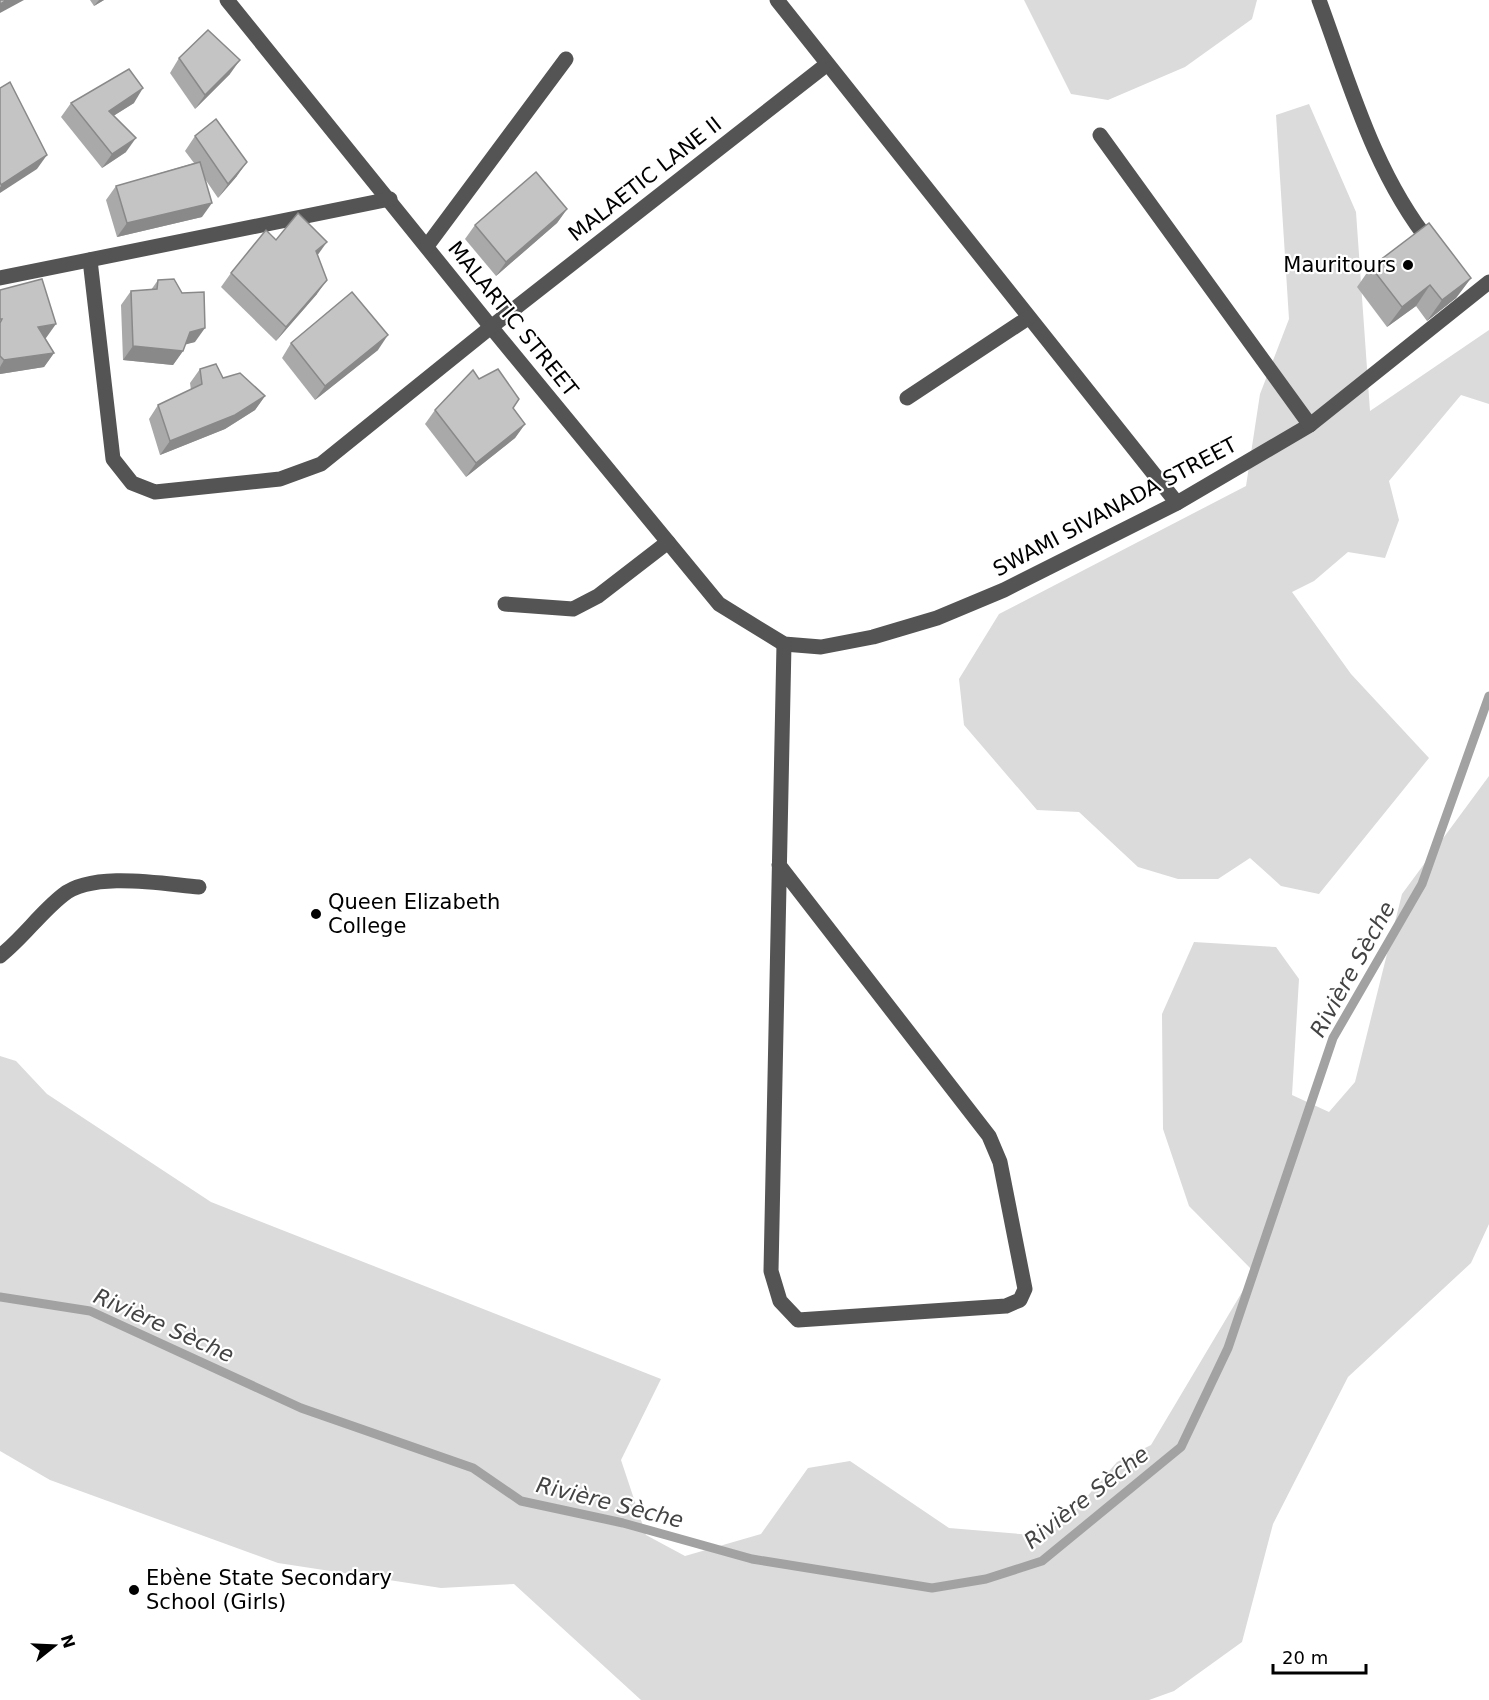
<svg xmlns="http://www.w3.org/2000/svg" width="1489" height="1700" font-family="'DejaVu Sans',sans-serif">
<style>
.green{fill:#dbdbdb}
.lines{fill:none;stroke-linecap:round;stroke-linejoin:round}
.stream{stroke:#a2a2a2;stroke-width:9}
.minor{stroke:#545454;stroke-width:15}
.wall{fill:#a9a9a9}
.shaded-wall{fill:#898989}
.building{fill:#c4c4c4;stroke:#898989;stroke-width:1.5}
.poi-dot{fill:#000;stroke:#fff;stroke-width:2}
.labels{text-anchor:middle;stroke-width:4.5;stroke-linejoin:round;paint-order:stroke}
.street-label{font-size:21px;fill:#000;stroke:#fff}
.poi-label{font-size:21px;fill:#000;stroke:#fff;text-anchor:start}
.water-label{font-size:22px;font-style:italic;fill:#434343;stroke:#fff}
</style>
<rect width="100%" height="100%" fill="#fff"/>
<g class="green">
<polygon points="1024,0 1257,0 1252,19 1185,67 1108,100 1071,94"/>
<polygon points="1309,104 1356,212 1370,411 1489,330 1489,404 1461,395 1389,481 1399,520 1385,558 1348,552 1314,581 1292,592 1351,674 1429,758 1319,894 1281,886 1250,858 1218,879 1178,879 1138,867 1079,812 1037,810 964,725 959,679 999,614 1246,486 1260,394 1289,319 1276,115"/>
<polygon points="1489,776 1489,1224 1471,1263 1348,1377 1273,1524 1242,1642 1174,1691 1149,1700 641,1700 514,1584 441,1588 278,1563 50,1480 0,1451 0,1056 16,1061 47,1094 211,1202 661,1379 621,1460 646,1535 685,1556 761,1534 808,1468 850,1461 949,1528 1032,1535 1065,1522 1117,1462 1151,1445 1254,1272 1189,1206 1163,1129 1162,1014 1194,942 1276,947 1299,979 1292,1095 1329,1112 1355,1082 1402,894"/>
</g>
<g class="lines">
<polyline class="stream" points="0,1297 90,1311 301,1408 473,1468 521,1501 623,1523 752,1559 932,1588 986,1579 1042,1561 1181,1447 1228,1348 1333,1038 1422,884 1489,696"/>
<g class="minor">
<polyline points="227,0 491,327 719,604 784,644 821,647 873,637 937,618 1004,590 1177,503 1310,425 1489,282"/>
<polyline points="777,0 1177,503"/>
<path d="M1319,0c31,84 55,173 112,244"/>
<polyline points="1100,135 1310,425"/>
<polyline points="427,246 566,59"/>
<polyline points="90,260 113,459 132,483 155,492 280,479 321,464 491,327 826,65"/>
<polyline points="0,278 390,199"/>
<polyline points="907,398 1028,318"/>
<polyline points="505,604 573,609 598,596 668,542"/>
<polyline points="779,865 989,1136 1000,1162 1025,1289 1020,1300 1006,1306 798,1320 780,1301 771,1271 784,644"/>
<path d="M0,956c23,-18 40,-43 63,-61 30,-24 100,-11 136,-8"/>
</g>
</g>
<g class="wall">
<polygon points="90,0 104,0 94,6"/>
<polygon points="179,58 230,74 195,109 170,73"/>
<polygon points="71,103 134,103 113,116 126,152 102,168 61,117"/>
<polygon points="195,136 237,176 218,198 205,179 202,217 117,237 106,200 116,186 194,163 185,151"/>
<polygon points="567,209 557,223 496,276 465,239 475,225"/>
<polygon points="276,240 318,255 317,294 276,341 221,287 231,273"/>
<polygon points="1371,267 1471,278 1456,298 1427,321 1416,306 1387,327 1357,287"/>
<polygon points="158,280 195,342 185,344 183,351 173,365 123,360 121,305 131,291 151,290"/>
<polygon points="0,290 46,338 45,338 54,353 44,367 0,374"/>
<polygon points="291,343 378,350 315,400 282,358"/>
<polygon points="200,369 265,396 255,410 225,429 160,455 149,419 158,405 191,390 190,383"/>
<polygon points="479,379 513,408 525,424 515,438 466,477 425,424 435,410"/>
</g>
<g class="shaded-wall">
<polygon points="7,0 24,0 0,13 0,4"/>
<polygon points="99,0 104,0 94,6"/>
<polygon points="240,60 230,74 195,109 205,95"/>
<polygon points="143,88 134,103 99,125 109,111"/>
<polygon points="136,138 126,152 102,168 112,154"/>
<polygon points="47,155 37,169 0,193 0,187 1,185"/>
<polygon points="247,162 237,176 218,198 228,184"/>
<polygon points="212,203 202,217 117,237 127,223"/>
<polygon points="567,209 557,223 496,276 506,262"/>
<polygon points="327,242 317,256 316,251"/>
<polygon points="1471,278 1456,298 1427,321 1442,300"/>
<polygon points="327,280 317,294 276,341 286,327"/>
<polygon points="1430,285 1416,306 1387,327 1402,307"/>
<polygon points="56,324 46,338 28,341 38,327"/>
<polygon points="205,328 195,342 180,346 190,332"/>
<polygon points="388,335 378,350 315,400 325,386"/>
<polygon points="133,346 183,351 173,365 123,360"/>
<polygon points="54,353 44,367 0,374 0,367 4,360"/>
<polygon points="265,396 255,410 225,429 160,455 170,441"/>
<polygon points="525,424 515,438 466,477 476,463"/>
</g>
<g class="building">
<polygon points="0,0 7,0 0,4"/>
<polygon points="208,30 240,60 205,95 179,58"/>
<polygon points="129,69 143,88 109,111 136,138 112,154 71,103"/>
<polygon points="10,82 47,155 1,185 0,182 0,88"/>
<polygon points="216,119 247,162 228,184 195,136"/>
<polygon points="200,162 212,203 127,223 116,186"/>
<polygon points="536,172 567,209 506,262 475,225"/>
<polygon points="298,213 327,242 316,251 327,280 286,327 231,273 266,230 276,240"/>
<polygon points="1429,223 1471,278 1442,300 1430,285 1402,307 1371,267"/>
<polygon points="42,279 56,324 38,327 54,353 4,360 0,356 0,323 2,319 0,319 0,290"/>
<polygon points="174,279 182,293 204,292 205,328 190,332 183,351 133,346 131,291 157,289 158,280"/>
<polygon points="352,292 388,335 325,386 291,343"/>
<polygon points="216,364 223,378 240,373 265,396 235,415 170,441 158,405 202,384 200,369"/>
<polygon points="498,369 519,399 513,408 525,424 476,463 435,410 473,370 479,379"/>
</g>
<g class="poi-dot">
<circle cx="1408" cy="265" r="6"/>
<circle cx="316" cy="914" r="6"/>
<circle cx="134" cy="1590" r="6"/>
</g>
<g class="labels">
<g class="street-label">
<text transform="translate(645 179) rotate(-38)" y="7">MALAETIC LANE II</text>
<text transform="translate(513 319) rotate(51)" y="7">MALARTIC STREET</text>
<text transform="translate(1115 507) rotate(-28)" y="7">SWAMI SIVANADA STREET</text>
</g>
<g class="poi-label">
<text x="1396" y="272" text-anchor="end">Mauritours</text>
<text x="328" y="909">Queen Elizabeth<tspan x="328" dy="24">College</tspan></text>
<text x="146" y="1585">Ebène State Secondary<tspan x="146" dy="24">School (Girls)</tspan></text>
</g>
<g class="water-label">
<text transform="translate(1352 969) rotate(-61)" y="8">Rivière Sèche</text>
<text transform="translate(164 1325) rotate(24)" y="8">Rivière Sèche</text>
<text transform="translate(1086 1497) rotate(-38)" y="8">Rivière Sèche</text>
<text transform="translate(610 1502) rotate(14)" y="8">Rivière Sèche</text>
</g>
</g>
<g transform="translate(54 1646) rotate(72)" stroke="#ffffff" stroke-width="4.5" paint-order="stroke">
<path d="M0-4.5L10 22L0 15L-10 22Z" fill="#000000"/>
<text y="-9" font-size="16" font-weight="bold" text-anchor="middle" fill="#000000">N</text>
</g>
<path d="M1273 1664v9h93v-9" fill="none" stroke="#000000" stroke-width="3"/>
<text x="1282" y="1664" font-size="18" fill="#000000" stroke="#ffffff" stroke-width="4.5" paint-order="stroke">20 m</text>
</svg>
